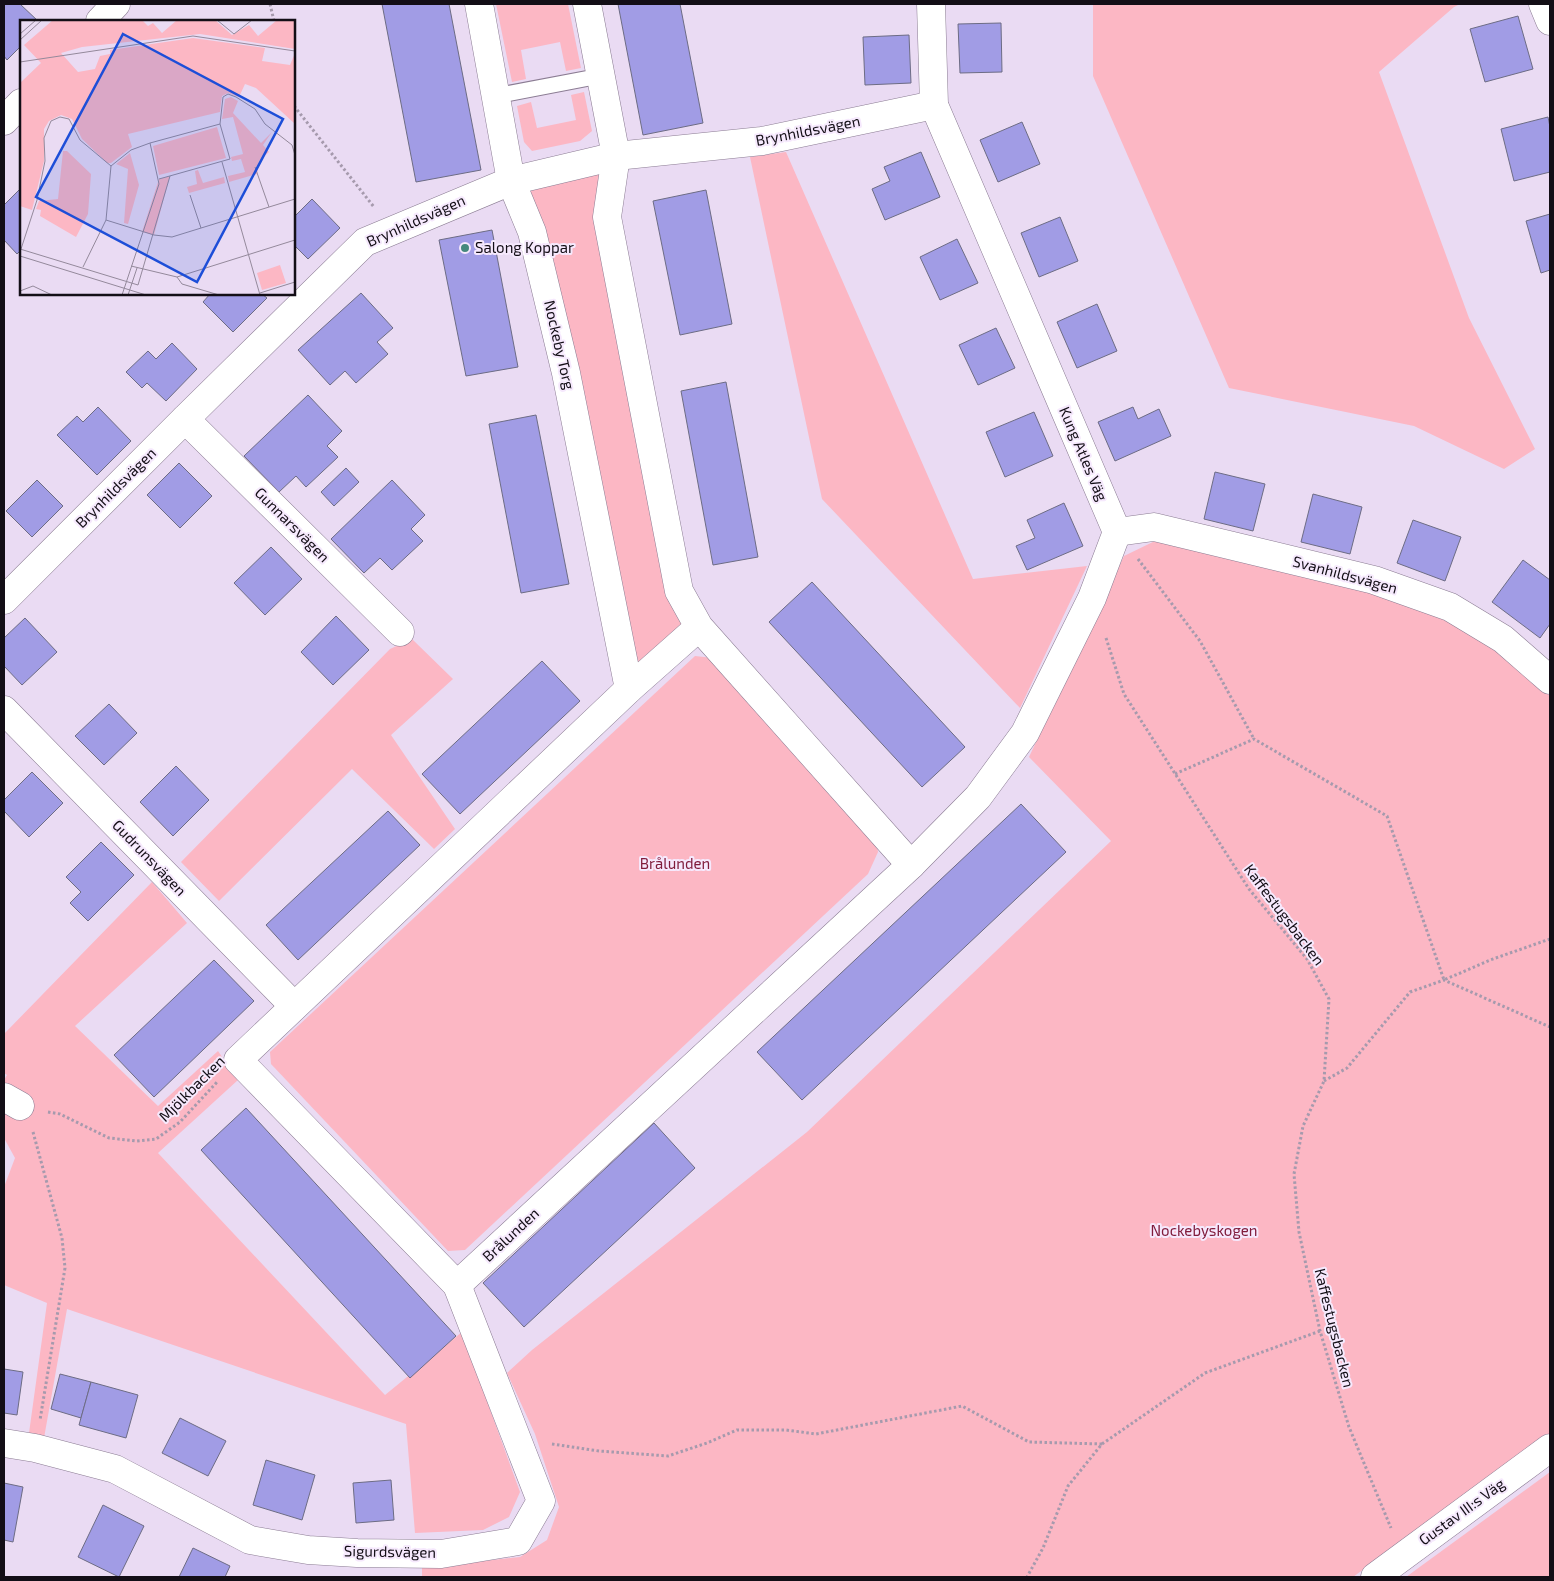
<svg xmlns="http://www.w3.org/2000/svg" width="1554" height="1581" font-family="'Exo 2',sans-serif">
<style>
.green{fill:#fcb7c4}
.building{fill:#a19ce5;stroke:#6d6c84}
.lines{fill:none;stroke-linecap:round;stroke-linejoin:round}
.service-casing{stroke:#8b7c93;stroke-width:17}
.minor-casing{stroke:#8b7c93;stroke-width:29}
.path{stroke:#a69aad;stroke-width:3;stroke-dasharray:2.5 2.5;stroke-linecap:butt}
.service{stroke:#fff;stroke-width:15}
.minor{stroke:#fff;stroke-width:28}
.poi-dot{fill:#45897d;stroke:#f6e9fd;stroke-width:2}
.labels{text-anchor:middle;stroke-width:4;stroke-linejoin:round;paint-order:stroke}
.street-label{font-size:15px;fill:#130e16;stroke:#f6e9fd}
.poi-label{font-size:15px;fill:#130e16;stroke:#f6e9fd;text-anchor:start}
.park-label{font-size:15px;fill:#801c3c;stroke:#f6e9fd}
.inset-road{fill:none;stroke:#94899b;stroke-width:1}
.view{fill:#1d4ed8;fill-opacity:0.15;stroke:#1d4ed8;stroke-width:2.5}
.inset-edge{fill:none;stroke:#130e16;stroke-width:2.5}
</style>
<rect width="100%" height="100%" fill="#eadbf3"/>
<g class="green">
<polygon points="496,4 568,4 581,68 566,71 560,42 521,50 526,79 512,82"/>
<polygon points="1093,4 1460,4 1454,7 1379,72 1469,318 1535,449 1504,469 1414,426 1229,388 1093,76"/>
<polygon points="584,92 592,131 580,141 532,151 524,142 517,106 531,102 537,128 576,120 571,95"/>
<polygon points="786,152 973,579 1087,566 1020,708 822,499 750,157"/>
<polygon points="616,156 607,217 699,627 629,689 511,181"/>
<polygon points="1157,540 1370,593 1442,616 1497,650 1550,696 1550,1433 1353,1577 422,1577 422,1568 520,1557 547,1540 559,1507 535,1434 507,1373 532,1350 807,1132 1111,841 1029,757 1124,556"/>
<polygon points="412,639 453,679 391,735 455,829 434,849 352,769 219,901 181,862 390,649"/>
<polygon points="695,656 713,658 875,833 878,852 868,874 465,1250 448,1251 271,1064 270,1052"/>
<polygon points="152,882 187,923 75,1026 158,1106 218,1051 238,1080 158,1153 385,1395 462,1332 520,1492 509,1517 483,1530 415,1533 406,1424 67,1309 44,1438 29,1433 47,1303 4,1285 4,1187 15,1158 4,1138 4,1080 7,1075 4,1073 4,1034"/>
<polygon points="1550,1472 1550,1577 1406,1577"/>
</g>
<g class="building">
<polygon points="4,4 20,4 38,21 21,21 21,46 7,60 4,56"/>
<polygon points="382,4 449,4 481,170 416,182"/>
<polygon points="618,4 680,4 703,123 643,135"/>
<polygon points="1518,16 1533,69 1485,82 1470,29"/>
<polygon points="1001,23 1002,72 960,73 958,24"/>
<polygon points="909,35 911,83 865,85 863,37"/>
<polygon points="1548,117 1550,127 1550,172 1514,181 1501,129"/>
<polygon points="1022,122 1040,164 998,182 980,140"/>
<polygon points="921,152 940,197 885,220 872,189 890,181 884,167"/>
<polygon points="21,188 21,250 17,254 4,240 4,205"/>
<polygon points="706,190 732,324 680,335 653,201"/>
<polygon points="312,199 340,228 308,259 294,245 294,217"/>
<polygon points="1550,214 1550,270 1541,273 1526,221"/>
<polygon points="1060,217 1078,261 1039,277 1021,233"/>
<polygon points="492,230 518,367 466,376 439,240"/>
<polygon points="957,239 978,283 940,300 920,257"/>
<polygon points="361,293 393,328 377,342 388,354 356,383 345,371 330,385 298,350"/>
<polygon points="210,294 262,294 267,298 233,332 203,302"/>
<polygon points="1097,304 1117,351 1077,368 1057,322"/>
<polygon points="996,328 1015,368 978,385 959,345"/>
<polygon points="172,343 197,369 166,401 147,383 142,388 126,372 148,351 156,359"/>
<polygon points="726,382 758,557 713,565 681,391"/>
<polygon points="308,395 342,431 327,446 338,457 306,487 296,476 279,492 244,456"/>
<polygon points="98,407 131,441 97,475 57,435 77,416 83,422"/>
<polygon points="1133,407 1138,419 1159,409 1171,436 1115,461 1098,422"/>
<polygon points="1034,412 1053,456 1005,477 986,432"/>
<polygon points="536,415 569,584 521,593 489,424"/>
<polygon points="179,463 212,496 180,528 147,495"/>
<polygon points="346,468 359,482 334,506 321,492"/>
<polygon points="1215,472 1265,484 1253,531 1204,519"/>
<polygon points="37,480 63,506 32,537 6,511"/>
<polygon points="392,480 425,515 411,529 423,541 392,570 380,558 364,573 331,539"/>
<polygon points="1313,494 1362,507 1350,554 1301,542"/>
<polygon points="1064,503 1083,546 1027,570 1016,546 1035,538 1027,520"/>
<polygon points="1413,520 1461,537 1445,581 1397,563"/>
<polygon points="271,547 302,579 265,615 234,583"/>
<polygon points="1523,560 1550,580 1550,624 1540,638 1492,602"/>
<polygon points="812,582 965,747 922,787 769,622"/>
<polygon points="336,616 369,650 333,685 301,652"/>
<polygon points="25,618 57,652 22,685 4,666 4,638"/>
<polygon points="542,661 580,701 460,814 422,774"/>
<polygon points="109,704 137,733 104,765 75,736"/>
<polygon points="176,766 209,800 173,836 140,802"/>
<polygon points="32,772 63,803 29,837 4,811 4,800"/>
<polygon points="1021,804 1066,852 802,1100 757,1052"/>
<polygon points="388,811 420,845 298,960 266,925"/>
<polygon points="101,842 134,875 88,921 70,903 81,892 66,877"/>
<polygon points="214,960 254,1001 154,1097 114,1055"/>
<polygon points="246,1108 456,1336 410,1378 201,1150"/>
<polygon points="654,1123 695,1168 524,1327 483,1283"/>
<polygon points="4,1369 23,1372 17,1415 4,1413"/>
<polygon points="60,1374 91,1382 81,1418 51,1409"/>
<polygon points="91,1382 138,1395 126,1438 79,1425"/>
<polygon points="180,1418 226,1441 208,1476 162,1453"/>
<polygon points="266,1460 315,1475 302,1520 253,1505"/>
<polygon points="391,1480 394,1520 356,1523 353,1483"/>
<polygon points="4,1483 23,1487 13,1542 4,1540"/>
<polygon points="103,1505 144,1526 119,1577 78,1557"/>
<polygon points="193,1548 230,1566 225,1577 179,1577"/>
</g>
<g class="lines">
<g class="service-casing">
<polyline id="service" points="495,96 600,76"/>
</g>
<g class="minor-casing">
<g id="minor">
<polyline points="479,4 511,181 532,232 566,373 629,689"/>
<polyline points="587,4 616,156 607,217 679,591 699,627 911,865 457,1285 238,1060 629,689 699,627"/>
<polyline points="1543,4 1550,21"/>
<polyline points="100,21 116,4"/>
<polyline points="4,121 21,103"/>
<polyline points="185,419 400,632"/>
<polyline points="1117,532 1154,527 1374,580 1450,607 1503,639 1550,680"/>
<polyline points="4,600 185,419 365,242 511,181 616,156 762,141 934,105"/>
<polyline points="4,710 294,1006"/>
<polyline points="911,865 978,797 1025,733 1092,598 1117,532 934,105 931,4"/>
<polyline points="4,1097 20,1106"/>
<polyline points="4,1443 35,1448 115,1469 250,1540 308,1550 357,1553 441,1554 518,1541 541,1501 457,1285"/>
<polyline points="1375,1577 1550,1448"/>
</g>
</g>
<g class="path">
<polyline points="270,4 274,21"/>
<polyline points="294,106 374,207"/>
<polyline points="1138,559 1200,641 1254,739"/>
<polyline points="1106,638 1124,694 1249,889 1307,959 1329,999 1324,1081 1303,1126 1294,1174 1299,1232 1320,1331 1349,1427 1391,1528"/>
<polyline points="1175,774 1254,739 1387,816 1444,980 1490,960 1550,939"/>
<polyline points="1324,1081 1347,1068 1410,992 1444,980 1550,1027"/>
<polyline points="48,1112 60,1114 109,1138 137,1141 156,1139 180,1122 218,1081"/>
<polyline points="33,1132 62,1238 65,1268 40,1420"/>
<polyline points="552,1444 599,1451 668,1456 707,1443 737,1430 786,1430 816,1434 962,1406 1029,1442 1102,1444 1068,1486 1043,1548 1027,1577"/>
<polyline points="1102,1444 1205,1373 1320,1331"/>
</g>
<use href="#service" class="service"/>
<use href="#minor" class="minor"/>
</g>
<circle class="poi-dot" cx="465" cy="248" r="5"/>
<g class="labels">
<g class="street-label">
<text transform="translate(808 131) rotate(-11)" y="5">Brynhildsvägen</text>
<text transform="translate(416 221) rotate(-24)" y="5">Brynhildsvägen</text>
<text transform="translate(559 345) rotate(77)" y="5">Nockeby Torg</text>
<text transform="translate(1083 454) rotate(67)" y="5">Kung Atles Väg</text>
<text transform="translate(116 488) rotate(-45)" y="5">Brynhildsvägen</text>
<text transform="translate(292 525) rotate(45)" y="5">Gunnarsvägen</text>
<text transform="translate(1345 575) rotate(15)" y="5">Svanhildsvägen</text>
<text transform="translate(149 858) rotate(46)" y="5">Gudrunsvägen</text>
<text transform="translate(1284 915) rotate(53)" y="5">Kaffestugsbacken</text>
<text transform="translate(192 1089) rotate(-45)" y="5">Mjölkbacken</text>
<text transform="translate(511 1235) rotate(-43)" y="5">Brålunden</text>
<text transform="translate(1334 1328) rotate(76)" y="5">Kaffestugsbacken</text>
<text transform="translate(1462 1512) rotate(-36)" y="5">Gustav III:s Väg</text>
<text transform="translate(390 1552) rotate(1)" y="5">Sigurdsvägen</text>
</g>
<g class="poi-label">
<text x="475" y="253">Salong Koppar</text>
</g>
<g class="park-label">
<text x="675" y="869">Brålunden</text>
<text x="1204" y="1236">Nockebyskogen</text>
</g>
</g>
<g transform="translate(20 20)">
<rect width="275" height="275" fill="#eadbf3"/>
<path d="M33,0h89l6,6 5,-3 9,10 15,-13h38l17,15 17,-10 9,11 19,-16h18v29l-95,-15 -118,13 -21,6 17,19 17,-3 5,-13 10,-2v-4l83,-12 72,10 -3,13 28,4 5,-12v71l-39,-36 -11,-4 -6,13 -11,-4 -6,3 -2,16 -92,22 4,13 -21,16h-4l-25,-24 -10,-20 -11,-4 -12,6 -5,8v32l-12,49 -12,-4v-123l21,-20 -17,-18zM211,77l7,4 -5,12 28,30 11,-11 -9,13 6,7 -10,9 -2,13 -28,8 -1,-6 17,-4 -4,-13 -9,2 -1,-4 12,-3 -10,-37 -11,2 3,-20zM197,107l9,31 -67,17 -6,-29zM43,131h4l24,23 -3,40 -12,23 -36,-21 1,-6 -5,-1 3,-8 19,-2zM110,133l9,32 -11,39 -4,-1 4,-54 -12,-5zM178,150l5,13 21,-6 1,6 -36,10 -2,-6 10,-3 -2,-13zM150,156l-16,59 -12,-3 17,-53zM260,245l6,18 -24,7 -5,-17z" fill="#fcb7c4"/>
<path class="inset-road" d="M197,0l17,14 18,-14M0,14l16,-14M0,20l22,-20M0,42l173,-26 102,15M200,104l3,-27 5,-3 8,3 19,12 10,15 27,21 3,10M202,142l38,133M235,147l14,40M170,175l11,33M86,200l48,15 18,2 123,-38M0,229l118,36 32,-109M1,229l16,-49 8,-39 -1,-23 7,-17 9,-4 9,2 11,21 31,26M0,236l126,39M111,246l46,11 118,-37M63,247l23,-47 5,-54 20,-16 19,-7M157,257l5,7 37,11M0,271l13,-5 19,9M240,273l35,-11M102,275l37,-111 -9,-41 70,-19 10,35 -71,20M108,275l9,-27"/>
<path class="view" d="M103,14l160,85 -86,163 -161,-85z"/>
<rect width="275" height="275" class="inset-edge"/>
</g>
<rect width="1554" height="1581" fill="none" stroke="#130e16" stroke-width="10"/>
</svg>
